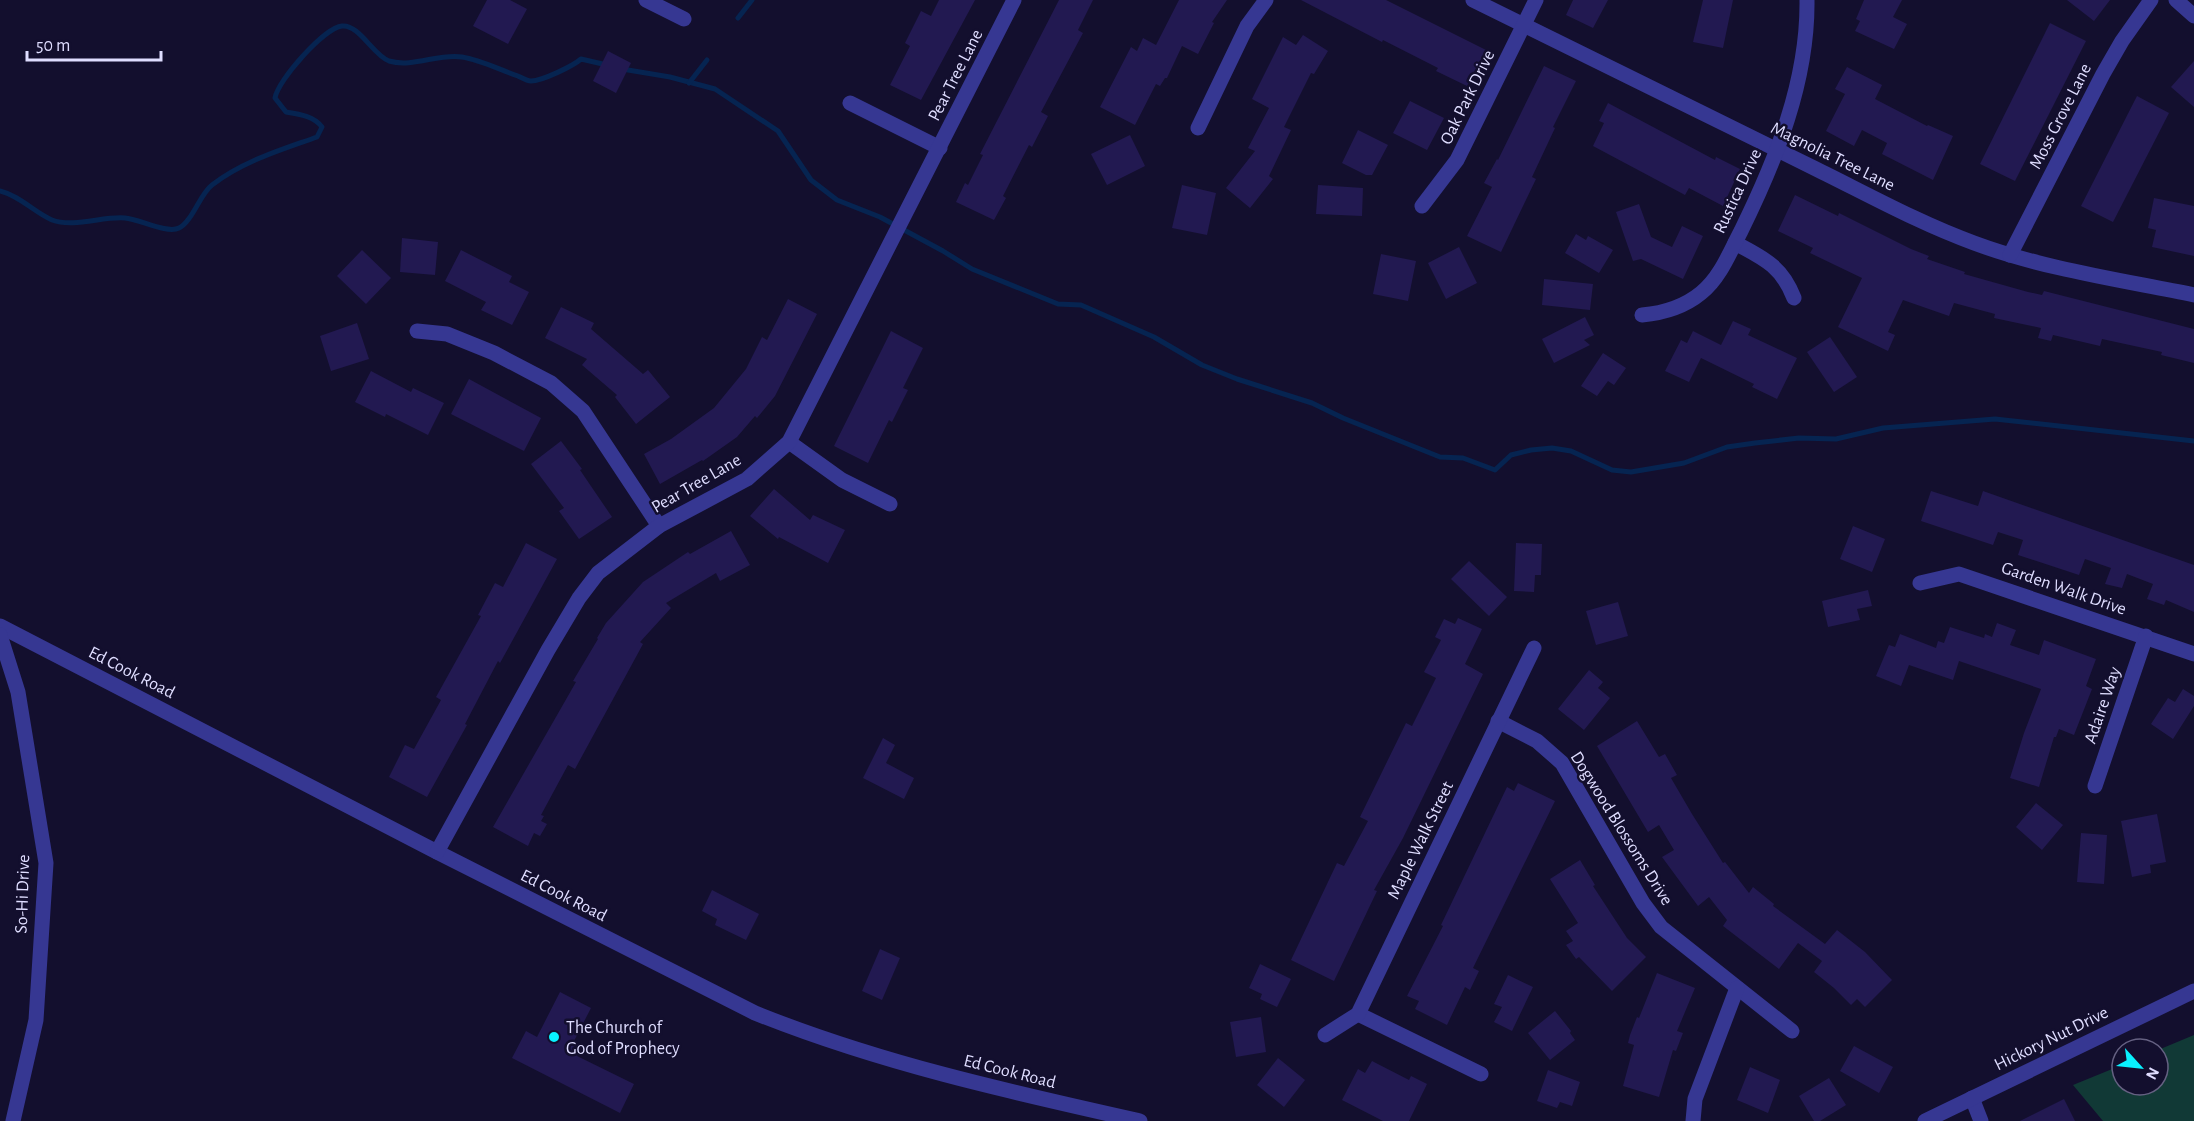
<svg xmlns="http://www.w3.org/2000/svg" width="2194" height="1121" font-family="'Alegreya Sans',sans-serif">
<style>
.green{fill:#113936}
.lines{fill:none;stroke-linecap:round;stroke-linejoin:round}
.stream{stroke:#062451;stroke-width:5}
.building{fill:#221951}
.minor{stroke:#363792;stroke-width:15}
.poi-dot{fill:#09f2ff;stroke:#130f2e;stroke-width:2}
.labels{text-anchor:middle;stroke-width:5;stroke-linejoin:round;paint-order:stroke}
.street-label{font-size:18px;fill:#dfddff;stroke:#130f2e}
.poi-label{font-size:18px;fill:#dfddff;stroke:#130f2e;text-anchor:start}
</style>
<rect width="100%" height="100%" fill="#130f2e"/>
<polygon class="green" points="2194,1035 2194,1121 2103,1121 2073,1085 2122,1065 2122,1085 2158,1085 2158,1050"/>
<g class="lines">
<g class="stream">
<polyline points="738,18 752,0"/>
<polyline points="622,69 670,77 715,89 778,131 811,180 837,200 880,217 943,251 972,269 1058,304 1081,305 1154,337 1202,365 1237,379 1312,403 1343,418 1440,457 1463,458 1495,470 1511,455 1531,450 1552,448 1571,451 1612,470 1631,472 1684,463 1727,447 1755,443 1799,438 1836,439 1883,428 1995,419 2194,441"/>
<polyline points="689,83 707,60"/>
<path d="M0,191c20,5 34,21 52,29 22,8 51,-4 73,-2 14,1 42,16 54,10 13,-6 21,-34 33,-43 31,-24 69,-35 105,-48l5,-10c-8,-11 -23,-13 -36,-15l-11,-14c3,-18 49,-70 67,-72 17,-2 31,29 47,35 24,7 50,-8 73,-4 19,3 38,13 56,19 4,2 9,5 13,5 11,0 42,-15 50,-22l26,6"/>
</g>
</g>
<g class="building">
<polygon points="487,0 510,0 527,9 508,44 473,26"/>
<polygon points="939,0 975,0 921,100 890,85 910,46 905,43 921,11 931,16"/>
<polygon points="1059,0 1093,0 1078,30 1083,33 1041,112 1048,116 1032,147 1029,145 1003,196 1006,198 994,220 956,202 965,183 968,185 983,155 980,154"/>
<polygon points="1179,0 1227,0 1212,22 1214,23 1198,54 1182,46 1167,78 1165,78 1160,86 1156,84 1135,125 1100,107 1131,47 1137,51 1143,38 1156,45"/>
<polygon points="1301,0 1386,0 1486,50 1467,86 1436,71 1438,68 1383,40 1382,42"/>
<polygon points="1573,0 1608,0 1593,28 1566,15"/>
<polygon points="1703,0 1733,0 1723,48 1693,42"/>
<polygon points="1864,0 1902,0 1893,17 1907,24 1894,49 1855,31 1860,21 1856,19"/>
<polygon points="2067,0 2110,0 2094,21"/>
<polygon points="2050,23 2086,41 2015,181 1980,164"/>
<polygon points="1303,35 1328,51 1314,74 1311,73 1284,127 1291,130 1269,176 1273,179 1250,208 1226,188 1255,151 1248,148 1269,108 1252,99 1283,37 1296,45"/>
<polygon points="608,51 631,63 616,93 593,81"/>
<polygon points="2194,61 2194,107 2171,87"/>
<polygon points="1544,66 1576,81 1553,127 1555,128 1532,177 1536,179 1501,252 1467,236 1492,187 1484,183 1497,159 1498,160"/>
<polygon points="1847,67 1882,85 1875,99 1927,126 1928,125 1953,136 1933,180 1882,154 1887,143 1862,130 1854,146 1826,131 1845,94 1835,89"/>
<polygon points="2137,96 2169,113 2113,222 2081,206"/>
<polygon points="1410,101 1444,118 1427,150 1393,133"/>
<polygon points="1608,103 1715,160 1716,157 1740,169 1723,206 1689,188 1685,195 1593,146 1604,123 1599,121"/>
<polygon points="1358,130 1388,145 1372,175 1366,175 1342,163"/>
<polygon points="1130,135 1145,166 1107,185 1091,154"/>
<polygon points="1182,185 1216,193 1207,235 1172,228"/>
<polygon points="1318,185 1363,188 1362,216 1316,214"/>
<polygon points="1795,195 1838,216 1839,213 1911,249 1929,256 1927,259 1965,272 1964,274 2028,292 2042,295 2044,291 2194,329 2194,363 2161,355 2162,352 2102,339 2100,346 2053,335 2051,341 2038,338 2041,328 1994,318 1995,314 1954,303 1949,316 1903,300 1888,332 1895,335 1888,351 1838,327 1862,278 1810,253 1813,248 1778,231"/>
<polygon points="2154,198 2194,206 2194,256 2152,247 2156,230 2148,228"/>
<polygon points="1639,204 1651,237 1672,247 1682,226 1703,236 1683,279 1641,259 1633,261 1616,212"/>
<polygon points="1576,234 1586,240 1588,236 1613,250 1599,273 1565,253"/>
<polygon points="402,238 438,242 435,275 400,272"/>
<polygon points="1459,247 1477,283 1446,299 1428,263"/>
<polygon points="362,250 391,278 366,304 337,276"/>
<polygon points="461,250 512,276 509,282 529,292 512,325 481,310 486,302 445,281"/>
<polygon points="1381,254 1416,261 1408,301 1373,294"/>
<polygon points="1544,279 1593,284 1590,310 1542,305"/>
<polygon points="788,299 817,314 775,396 757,418 755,416 737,437 703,461 702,460 660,484 644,454 671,439 714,408 746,369 762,337 767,340"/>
<polygon points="561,307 594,323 591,329 643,374 648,370 670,397 636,424 615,397 617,395 582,365 587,359 545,338"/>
<polygon points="1585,317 1594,335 1584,340 1590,345 1554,363 1542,339"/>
<polygon points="1733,321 1751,329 1748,335 1797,358 1777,399 1752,387 1754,384 1701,358 1689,382 1665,371 1681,340 1687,343 1693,331 1721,345"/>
<polygon points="357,323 369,359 331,371 320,336"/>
<polygon points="891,331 923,348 903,388 908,390 892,422 889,420 868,463 834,446"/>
<polygon points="1830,337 1857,377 1834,392 1807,352"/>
<polygon points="1603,353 1626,368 1614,385 1608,381 1597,396 1581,386"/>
<polygon points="371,371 411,392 413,388 444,403 428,435 386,414 385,417 355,402"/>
<polygon points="469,379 541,418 524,451 451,414"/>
<polygon points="561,441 582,469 580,470 612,517 579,539 559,511 564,508 531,464"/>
<polygon points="774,489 810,520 813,515 845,530 828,563 779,537 778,539 750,516"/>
<polygon points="1931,491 1978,506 1983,491 2194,565 2194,612 2166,600 2164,605 2147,599 2153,584 2127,574 2122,588 2105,584 2111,568 2085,559 2079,575 2018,555 2023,540 1998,532 1993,545 1921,521"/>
<polygon points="1853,526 1885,539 1872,572 1840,559"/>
<polygon points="731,531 750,565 720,581 716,573 666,603 671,608 640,642 643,644 575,769 568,765 541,815 544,816 541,821 547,824 540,836 534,833 528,846 493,827 576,682 573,681 598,639 597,638 606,623 643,582 688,552 690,554"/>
<polygon points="526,543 557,559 516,634 500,663 498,661 465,724 467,725 427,797 389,777 405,745 414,749 441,700 436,697 481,616 478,615 495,583 503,587"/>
<polygon points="1516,543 1542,544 1541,575 1535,575 1534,592 1514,591"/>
<polygon points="1469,561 1507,597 1489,616 1451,579"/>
<polygon points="1868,590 1872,606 1857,609 1860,620 1828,627 1822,601"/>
<polygon points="1618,602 1628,636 1596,645 1586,611"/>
<polygon points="1458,618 1482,629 1465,664 1483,674 1403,838 1374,890 1377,891 1334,981 1291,960 1337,863 1344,866 1368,821 1360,817 1406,723 1412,726 1436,678 1424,672 1441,640 1435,637 1444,619 1455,624"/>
<polygon points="1997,623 2016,630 2010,645 2039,655 2044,640 2096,659 2086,686 2092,689 2074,735 2059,729 2056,737 2054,737 2039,787 2010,778 2024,733 2041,689 1959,661 1953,680 1909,665 1901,686 1876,676 1889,645 1895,647 1900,634 1936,648 1938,641 1944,643 1950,627 1984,638 1985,634 1992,637"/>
<polygon points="1589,670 1603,682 1598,688 1610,698 1584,730 1558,709"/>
<polygon points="2183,689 2194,696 2194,706 2173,739 2151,724 2168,698 2175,702"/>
<polygon points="1637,721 1659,757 1665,754 1677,775 1671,778 1692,814 1723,863 1725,862 1749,893 1753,887 1774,904 1773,906 1825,944 1837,930 1865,952 1892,980 1865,1007 1857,999 1851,1005 1834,988 1814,972 1822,961 1798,943 1779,969 1723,926 1727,920 1709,897 1698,906 1662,857 1674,850 1659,825 1648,832 1597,746"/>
<polygon points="883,738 895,745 886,763 914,778 904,799 863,778"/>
<polygon points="1518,783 1555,801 1473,968 1479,971 1470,990 1465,987 1447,1025 1415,1009 1419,1001 1407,996 1443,926 1441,925 1507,787 1514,791"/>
<polygon points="2036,803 2063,825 2042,850 2016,827"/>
<polygon points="2157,814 2166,862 2150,865 2151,873 2132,877 2121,821"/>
<polygon points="2081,833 2107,835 2104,884 2077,882"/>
<polygon points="1580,860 1595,885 1593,886 1627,938 1646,957 1612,991 1579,957 1576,959 1566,945 1573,941 1566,931 1578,923 1550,879"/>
<polygon points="712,890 759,914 746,940 715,925 717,919 702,911"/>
<polygon points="880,949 900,958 882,1000 862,991"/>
<polygon points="1260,964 1291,979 1277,1007 1260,999 1262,994 1249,988"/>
<polygon points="1657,973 1695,988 1677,1031 1683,1033 1676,1051 1673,1050 1659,1097 1623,1086 1634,1045 1628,1043 1630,1035 1637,1017 1639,1018"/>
<polygon points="1508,975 1533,987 1512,1031 1494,1022 1502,1007 1494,1004"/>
<polygon points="560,992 591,1008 573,1043 582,1047 577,1056 634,1084 620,1113 512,1058 526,1031 537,1037"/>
<polygon points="1555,1011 1571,1031 1570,1033 1575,1040 1550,1060 1528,1033"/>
<polygon points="1261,1017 1266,1052 1236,1057 1230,1022"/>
<polygon points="1854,1046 1893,1067 1879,1093 1840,1071"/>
<polygon points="1278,1058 1305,1080 1284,1107 1257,1085"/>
<polygon points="1372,1061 1409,1080 1411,1076 1427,1084 1409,1121 1383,1121 1342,1100 1358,1069 1365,1073"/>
<polygon points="1750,1067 1780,1080 1768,1113 1737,1100"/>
<polygon points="1548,1070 1580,1082 1572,1106 1560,1102 1557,1108 1537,1101"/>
<polygon points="1829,1078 1846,1105 1820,1121 1814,1121 1799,1096"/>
<polygon points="2064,1099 2075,1121 2020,1121"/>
</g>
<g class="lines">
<g class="minor">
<polyline points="646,0 684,19"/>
<path d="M1473,0c114,55 227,113 341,168 53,26 105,55 160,75 70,26 147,37 220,52"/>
<polyline points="2176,0 2194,16"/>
<polyline points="850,103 940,148"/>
<polyline points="1198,128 1247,26 1266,0"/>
<polyline points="1422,206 1457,160 1536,0"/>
<path d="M1735,243c28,15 47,23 59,55"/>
<polyline points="2010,255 2103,74 2122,41 2151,0"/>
<path d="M1642,315c22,-2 42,-8 59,-22 19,-15 29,-41 40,-62 35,-71 67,-150 66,-231"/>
<polyline points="417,331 447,334 494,353 551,383 583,411 659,526"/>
<polyline points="789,442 842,480 890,504"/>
<polyline points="1920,583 1959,574 2194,654"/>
<path d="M0,626l437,226 318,161c124,50 255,79 385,108"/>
<polyline points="0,635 18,692 46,863 36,1020 13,1121"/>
<polyline points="1498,721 1537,741 1562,763 1643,903 1661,927 1792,1031"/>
<polyline points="2095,786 2146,636"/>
<polyline points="437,852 548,650 579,598 598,573 659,526 747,479 789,442 1014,0"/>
<polyline points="1358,1014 1481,1074"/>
<polyline points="1325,1035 1358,1014 1534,648"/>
<polyline points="1972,1098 1981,1121"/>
<polyline points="1693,1121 1695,1099 1737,988"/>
<polyline points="1925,1121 2194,991"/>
</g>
</g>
<circle class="poi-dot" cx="554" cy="1037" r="6"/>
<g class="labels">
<g class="street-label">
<text transform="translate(955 75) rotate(-63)" y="6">Pear Tree Lane</text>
<text transform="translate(1467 97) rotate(-64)" y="6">Oak Park Drive</text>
<text transform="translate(2060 116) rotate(-63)" y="6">Moss Grove Lane</text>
<text transform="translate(1833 156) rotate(26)" y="6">Magnolia Tree Lane</text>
<text transform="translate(1737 191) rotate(-65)" y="6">Rustica Drive</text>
<text transform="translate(696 483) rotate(-30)" y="6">Pear Tree Lane</text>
<text transform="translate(2064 588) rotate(19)" y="6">Garden Walk Drive</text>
<text transform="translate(132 672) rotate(27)" y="6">Ed Cook Road</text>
<text transform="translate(2102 705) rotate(-71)" y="6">Adaire Way</text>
<text transform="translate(1622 828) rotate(58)" y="6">Dogwood Blossoms Drive</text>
<text transform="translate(1420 840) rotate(-64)" y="6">Maple Walk Street</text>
<text transform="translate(22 894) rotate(-88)" y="6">So-Hi Drive</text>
<text transform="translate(564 895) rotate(27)" y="6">Ed Cook Road</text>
<text transform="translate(2051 1038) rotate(-26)" y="6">Hickory Nut Drive</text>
<text transform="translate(1010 1071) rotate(14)" y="6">Ed Cook Road</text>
</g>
<g class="poi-label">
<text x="566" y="1033">The Church of<tspan x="566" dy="21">God of Prophecy</tspan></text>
</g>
</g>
<g transform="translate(2140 1067) rotate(117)"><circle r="28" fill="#130f2e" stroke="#656182" stroke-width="1.5"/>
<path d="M0-4.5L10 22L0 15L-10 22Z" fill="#09f2ff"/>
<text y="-9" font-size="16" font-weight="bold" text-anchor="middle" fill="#dfddff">N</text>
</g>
<path d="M27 51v9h134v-9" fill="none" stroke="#dfddff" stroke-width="3"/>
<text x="36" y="51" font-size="18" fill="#dfddff" stroke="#130f2e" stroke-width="4.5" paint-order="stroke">50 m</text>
</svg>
